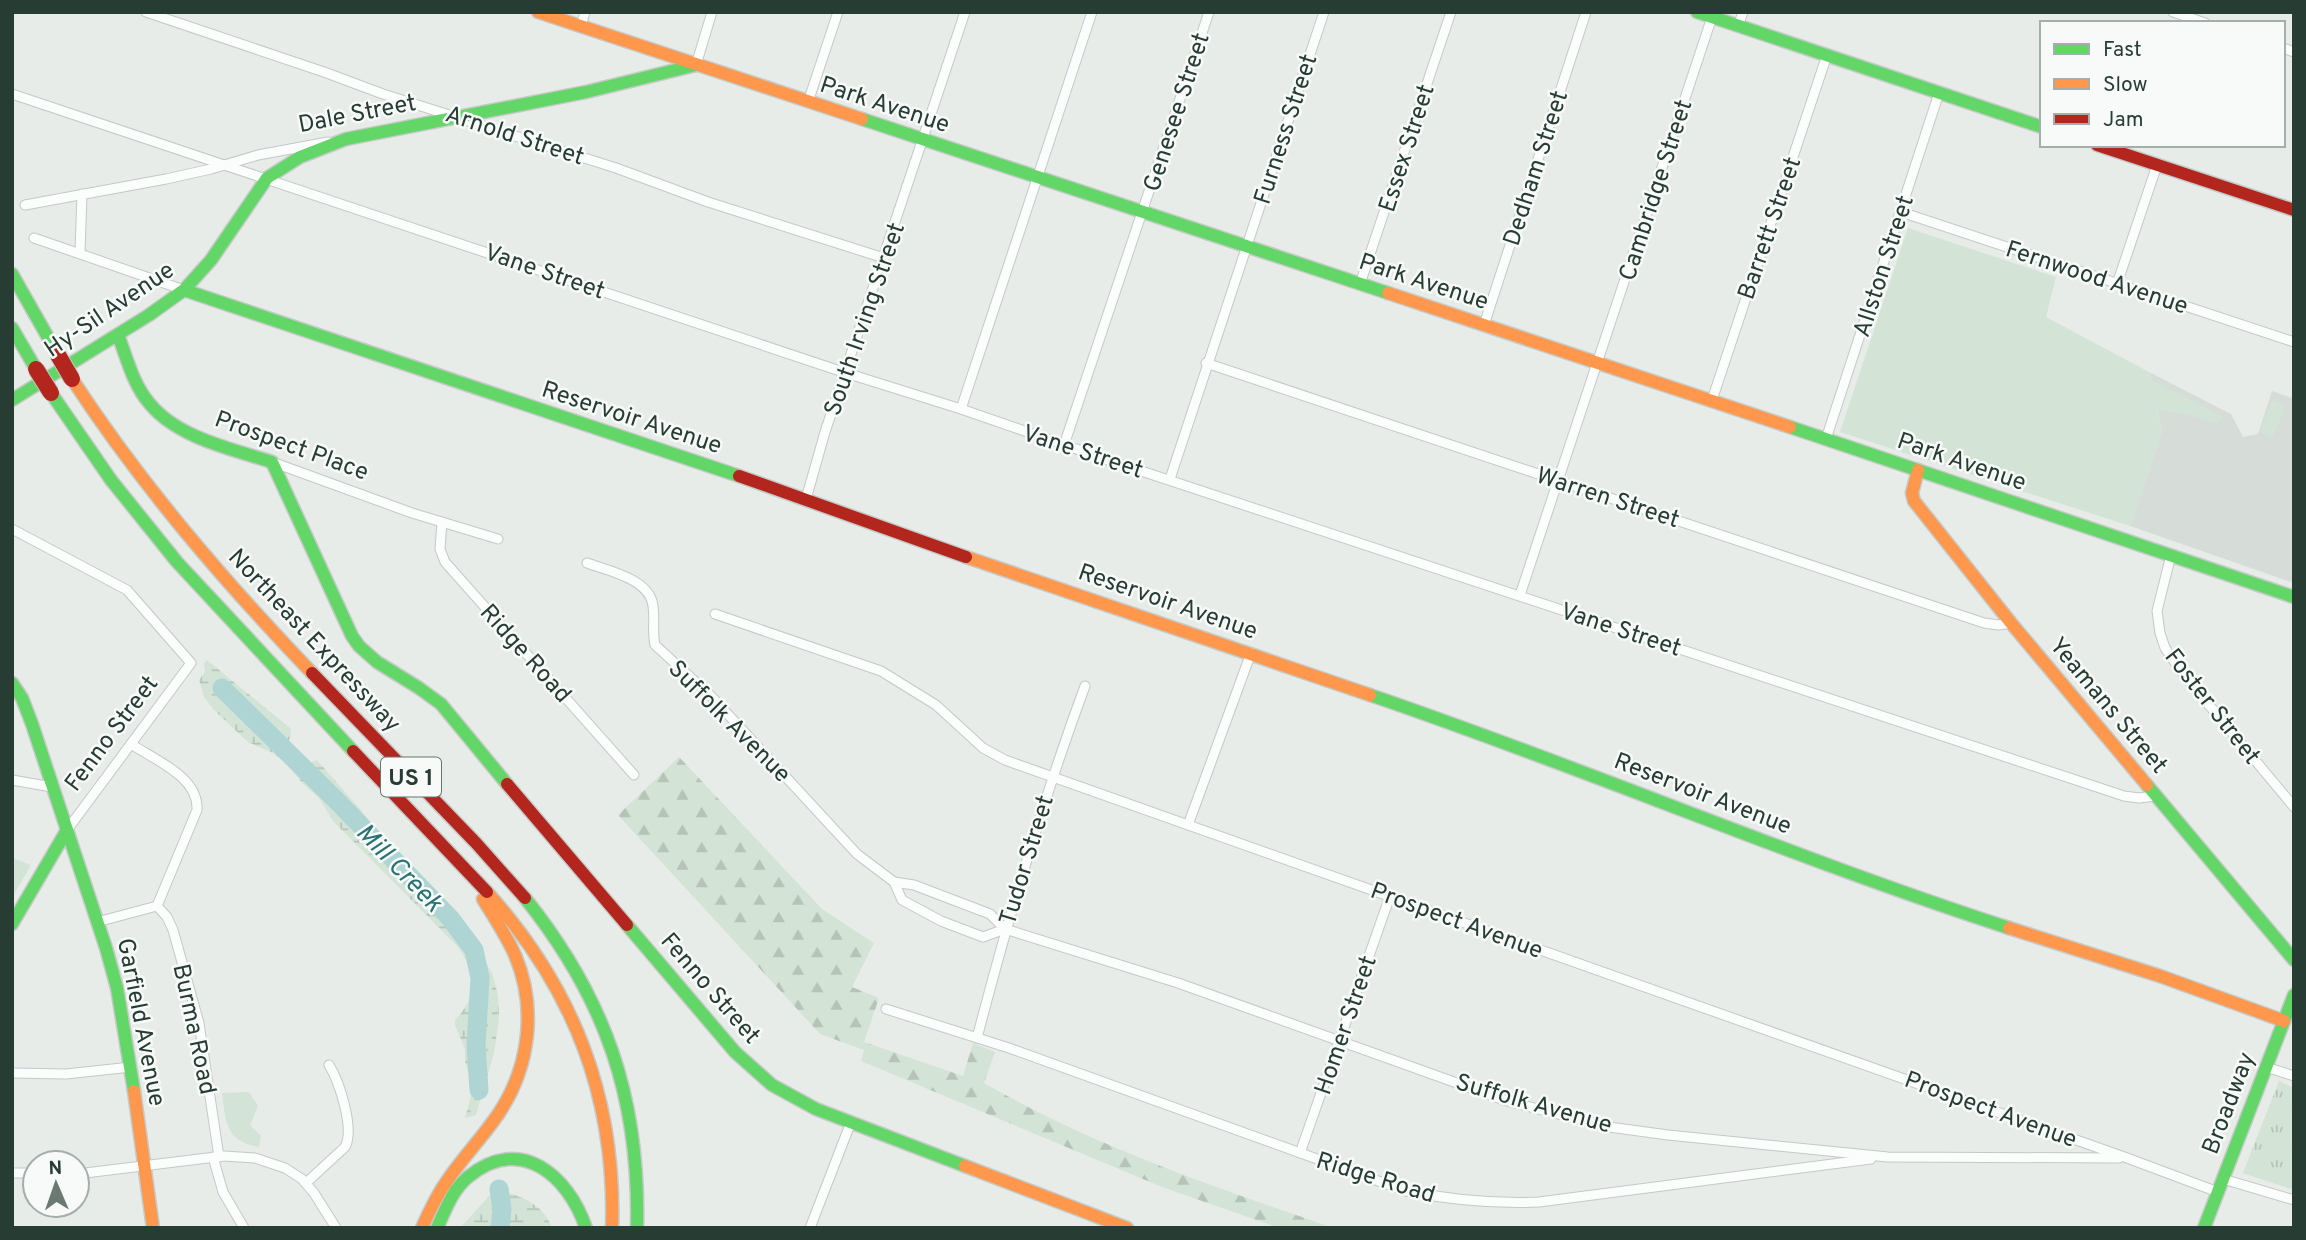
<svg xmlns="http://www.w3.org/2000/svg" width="2306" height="1240" font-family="Overpass,sans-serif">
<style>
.built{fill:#d6ddd9}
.grass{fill:url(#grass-tufts)}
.forest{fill:url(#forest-firs)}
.wetland{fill:url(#wetland-marsh)}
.park{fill:#d3e3d5}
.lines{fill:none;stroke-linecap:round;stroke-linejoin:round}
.river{stroke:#aed5d3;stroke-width:19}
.street-casing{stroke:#c4c9c6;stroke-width:11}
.fast-casing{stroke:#c5cac7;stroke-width:15}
.slow-casing{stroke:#c5cac7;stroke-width:15}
.jam-casing{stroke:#c5cac7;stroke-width:15}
.street{stroke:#fbfcfc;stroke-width:9}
.fast{stroke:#63d668;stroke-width:12}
.slow{stroke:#ff974d;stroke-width:12}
.jam{stroke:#b3261e;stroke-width:12}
.jam-bridge-casing{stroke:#c3cac7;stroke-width:18;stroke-linecap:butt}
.jam-bridge{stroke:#b3261e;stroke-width:16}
.labels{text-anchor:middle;stroke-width:5;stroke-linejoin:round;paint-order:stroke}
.shield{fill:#f7faf8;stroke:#65766f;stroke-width:2}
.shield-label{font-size:23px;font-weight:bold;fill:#273d34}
.street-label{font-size:24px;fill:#273d34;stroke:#f7faf8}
.water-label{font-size:26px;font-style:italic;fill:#287372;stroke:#f7faf8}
</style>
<defs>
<pattern id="grass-tufts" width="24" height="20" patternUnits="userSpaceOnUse" patternTransform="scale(1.75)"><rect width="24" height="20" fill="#d3e3d5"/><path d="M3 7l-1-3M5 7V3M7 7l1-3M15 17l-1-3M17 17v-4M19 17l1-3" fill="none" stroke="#b5c4b7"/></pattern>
<pattern id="forest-firs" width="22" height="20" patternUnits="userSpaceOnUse" patternTransform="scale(1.75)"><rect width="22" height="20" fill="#d3e3d5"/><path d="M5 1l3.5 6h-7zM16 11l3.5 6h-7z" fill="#b5c4b7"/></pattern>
<pattern id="wetland-marsh" width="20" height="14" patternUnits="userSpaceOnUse" patternTransform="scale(1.75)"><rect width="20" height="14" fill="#d3e3d5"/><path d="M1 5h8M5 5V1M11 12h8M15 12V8" fill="none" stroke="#b5c4b7"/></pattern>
</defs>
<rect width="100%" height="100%" fill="#e7ece9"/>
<polygon class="built" points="2149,372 2231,414 2243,437 2258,434 2272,391 2294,399 2294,583 2130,526 2162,431"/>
<polygon class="grass" points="2279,1081 2294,1088 2294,1190 2243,1173"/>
<path class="forest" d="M679,757l143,152 52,34 -22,44 27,11 -15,44 99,34 10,-33 22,9 -11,31c107,62 225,102 341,142l-1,3h-45l-117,-41 -301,-126 3,-11 -44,-16 -202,-219z"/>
<g class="wetland">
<path d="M207,660l83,68c3,9 -4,14 -3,24 2,16 19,13 30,8l43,49 30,39 78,85 24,40 6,22 1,24 -5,34 -18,62 -11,3 8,-30 -8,-27v-12l-10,-24v-5c24,-25 21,-46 3,-73l-125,-126 -14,-23 -16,-14 -17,-21 -13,-10 -25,-11 -34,-32 -10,-13 -5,-17 6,-8 -1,-8z"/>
<path d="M499,1191c22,4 45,14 53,37h-92l30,-33z"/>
</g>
<g class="park">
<polygon points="1908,228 2056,277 2046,317 2149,372 2150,379 2223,417 2217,423 2186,414 2157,410 2162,431 2130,526 1840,432"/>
<polygon points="2272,400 2286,405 2273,437 2260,432"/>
<polygon points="12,858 31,865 12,898"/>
<path d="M249,1092l9,14 -8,19 11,11 -2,11c-34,-6 -33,-25 -37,-54z"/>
</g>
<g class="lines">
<g class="river">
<polyline points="222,688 337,801 450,918 474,950 480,978 476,1046 479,1090"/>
<polyline points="499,1189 502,1209 500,1228"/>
</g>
<g class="street-casing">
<g id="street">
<polyline points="146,12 324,72 383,94 616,168 708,202 884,258"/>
<polyline points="2173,12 2205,23"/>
<polyline points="581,26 585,12"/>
<polyline points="1738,26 1743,12"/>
<polyline points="2283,48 2294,52"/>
<polyline points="696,65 712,12"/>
<polyline points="12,94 846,373 961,409 1108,460 2124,796 2139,798 2156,796"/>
<polyline points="808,102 838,12"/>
<polyline points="25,205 166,179 211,169 258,155 328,142"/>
<polyline points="1901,212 2294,342"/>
<polyline points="34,238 184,290"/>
<polyline points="80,252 82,194"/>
<polyline points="1360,284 1451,12"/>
<polyline points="2117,284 2157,165"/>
<polyline points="1484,325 1586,12"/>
<polyline points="1206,363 1984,623 1999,625 2011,623"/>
<polyline points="1712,400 1827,55"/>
<polyline points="961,409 1092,12"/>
<polyline points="1826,439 1939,93"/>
<polyline points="1064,445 1209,12"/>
<polyline points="272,462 412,513 498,539"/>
<polyline points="1170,479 1324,12"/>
<polyline points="806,499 825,432 965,12"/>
<polyline points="442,522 440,549 445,562 634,775"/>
<polyline points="12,529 127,590 191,663 67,830"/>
<polyline points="2171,555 2157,611 2160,633 2165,648 2184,675 2294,807"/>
<path d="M587,563c22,8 63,16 66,43 2,14 -1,26 2,39l55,50 147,159 37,28 8,18 39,21 42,16 22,-8"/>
<polyline points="1520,595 1712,17"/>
<polyline points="715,614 881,671 936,705 983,748 1005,760 2127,1158 2218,1192"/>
<polyline points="12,780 52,787"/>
<polyline points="1188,825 1251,653"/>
<polyline points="894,882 914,885 990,914 1005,929 1178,983 1507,1101 1609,1127 1668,1135 1888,1157 2119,1158"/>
<polyline points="157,906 167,917 173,930 199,1023 219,1157"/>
<path d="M97,922l60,-16 40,-96c2,-33 -42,-50 -66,-66"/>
<path d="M886,1009l123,39 397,143c45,9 87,13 133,11l332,-43"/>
<path d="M977,1038c31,-119 65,-236 108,-352"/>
<polyline points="2266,1067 2294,1076"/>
<polyline points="12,1073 66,1074 131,1067"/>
<polyline points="1300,1153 1390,896"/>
<polyline points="213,1157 223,1192 244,1228"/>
<polyline points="12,1173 35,1173"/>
<polyline points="77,1174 224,1156 255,1158 285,1168 302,1179 314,1193 336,1228"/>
<polyline points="2223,1179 2294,1200"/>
<path d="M306,1183l39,-36c10,-18 -6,-66 -16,-82"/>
<polyline points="810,1228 851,1122"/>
</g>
</g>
<g class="fast-casing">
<g id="fast">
<polyline points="1697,12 2042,127"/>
<polyline points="862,119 1388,293"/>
<polyline points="12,274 58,355"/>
<polyline points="184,290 739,476"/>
<polyline points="12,328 36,369"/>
<path d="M118,335c9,23 15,50 32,69 28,34 82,45 122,58l80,174 7,10 18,16 42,26 22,16 66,80"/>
<polyline points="51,393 111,480 177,562 353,751"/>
<polyline points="12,400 149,315 184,290 211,260 267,178 300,157 346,139 586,92 696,65"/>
<polyline points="1790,427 2294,597"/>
<polyline points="12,683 22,698 32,724 106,948 117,988 134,1091"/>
<path d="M1370,695c215,73 423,163 639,233"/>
<polyline points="2147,785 2294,960"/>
<path d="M525,898c81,101 115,201 112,330"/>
<polyline points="12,924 67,830"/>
<polyline points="627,925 735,1052 772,1085 816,1109 965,1166"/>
<path d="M437,1228c8,-17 15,-38 31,-51 52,-43 100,-2 118,51"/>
<polyline points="2204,1228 2294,995"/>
</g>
</g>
<g class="slow-casing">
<g id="slow">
<polyline points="538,12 862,119"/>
<polyline points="1388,293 1790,427"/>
<path d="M72,379c70,107 152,202 240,294"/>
<polyline points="1918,470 1912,493 1914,501 2011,623 2147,785"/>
<polyline points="966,557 1370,695"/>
<path d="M487,892c87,97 129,206 125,336"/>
<polyline points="2009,928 2160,976 2284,1021"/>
<polyline points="134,1091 153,1228"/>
<polyline points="965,1166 1127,1228"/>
<path d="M422,1228c7,-16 15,-33 25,-47 16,-24 36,-44 52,-68 31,-47 38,-106 16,-158 -9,-20 -21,-38 -32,-56"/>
</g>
</g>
<g class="jam-casing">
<g id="jam">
<polyline points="2097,145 2294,210"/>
<polyline points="739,476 966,557"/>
<polyline points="312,673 476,843 525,898"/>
<polyline points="353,751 487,892"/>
<polyline points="507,784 627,925"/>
</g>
</g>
<use href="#street" class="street"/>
<use href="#fast" class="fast"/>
<use href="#slow" class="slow"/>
<use href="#jam" class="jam"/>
<g class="jam-bridge-casing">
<g id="jam-bridge">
<polyline points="58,355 72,379"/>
<polyline points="36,369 51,393"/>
</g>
</g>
<use href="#jam-bridge" class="jam-bridge"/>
</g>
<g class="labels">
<rect class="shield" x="381" y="757.5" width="60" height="39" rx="5"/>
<g class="shield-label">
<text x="411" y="785">US 1</text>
</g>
<g class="street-label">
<text transform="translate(885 104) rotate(18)" y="8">Park Avenue</text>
<text transform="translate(1176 112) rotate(-72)" y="8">Genesee Street</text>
<text transform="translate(357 113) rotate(-11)" y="8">Dale Street</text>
<text transform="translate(1285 129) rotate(-72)" y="8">Furness Street</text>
<text transform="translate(515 135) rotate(18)" y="8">Arnold Street</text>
<text transform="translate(1406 148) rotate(-72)" y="8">Essex Street</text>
<text transform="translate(1535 168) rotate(-72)" y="8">Dedham Street</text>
<text transform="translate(1655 190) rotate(-72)" y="8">Cambridge Street</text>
<text transform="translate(1769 228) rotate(-71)" y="8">Barrett Street</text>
<text transform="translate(1883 266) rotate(-72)" y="8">Allston Street</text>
<text transform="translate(545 271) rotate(19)" y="8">Vane Street</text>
<text transform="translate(2097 277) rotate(18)" y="8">Fernwood Avenue</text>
<text transform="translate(1424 281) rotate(18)" y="8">Park Avenue</text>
<text transform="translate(109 309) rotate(-34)" y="8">Hy-Sil Avenue</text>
<text transform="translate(864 319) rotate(-71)" y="8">South Irving Street</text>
<text transform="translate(632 417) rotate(18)" y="8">Reservoir Avenue</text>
<text transform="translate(292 445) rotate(20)" y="8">Prospect Place</text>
<text transform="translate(1083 451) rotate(18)" y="8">Vane Street</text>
<text transform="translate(1962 461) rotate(19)" y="8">Park Avenue</text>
<text transform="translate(1608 497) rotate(18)" y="8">Warren Street</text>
<text transform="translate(1168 601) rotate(19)" y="8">Reservoir Avenue</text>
<text transform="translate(1621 629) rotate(18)" y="8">Vane Street</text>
<text transform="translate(315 640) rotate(47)" y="8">Northeast Expressway</text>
<text transform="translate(526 653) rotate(48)" y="8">Ridge Road</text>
<text transform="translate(2109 705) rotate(50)" y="8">Yeamans Street</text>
<text transform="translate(2213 706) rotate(52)" y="8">Foster Street</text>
<text transform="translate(730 721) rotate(45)" y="8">Suffolk Avenue</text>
<text transform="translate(111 733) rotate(-53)" y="8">Fenno Street</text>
<text transform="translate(1703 793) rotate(21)" y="8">Reservoir Avenue</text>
<text transform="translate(1026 860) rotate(-73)" y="8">Tudor Street</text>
<text transform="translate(1457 920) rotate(20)" y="8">Prospect Avenue</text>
<text transform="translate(711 988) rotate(49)" y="8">Fenno Street</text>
<text transform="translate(142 1022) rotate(79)" y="8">Garfield Avenue</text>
<text transform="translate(1345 1025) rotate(-71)" y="8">Homer Street</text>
<text transform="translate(195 1029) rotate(78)" y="8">Burma Road</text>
<text transform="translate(1534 1103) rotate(16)" y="8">Suffolk Avenue</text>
<text transform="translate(2228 1103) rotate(-69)" y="8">Broadway</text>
<text transform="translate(1991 1109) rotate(20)" y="8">Prospect Avenue</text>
<text transform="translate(1376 1177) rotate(17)" y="8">Ridge Road</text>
</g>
<g class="water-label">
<text transform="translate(400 867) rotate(46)" y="9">Mill Creek</text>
</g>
</g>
<rect width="2306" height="1240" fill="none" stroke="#273d34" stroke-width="28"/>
<rect x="2040" y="21" width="245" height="126" fill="#f7faf8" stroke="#a4aeaa" stroke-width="2"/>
<rect x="2054" y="44" width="35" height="10" fill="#63d668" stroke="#a4aeaa" stroke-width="2"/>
<text x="2103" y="56" font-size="21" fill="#273d34">Fast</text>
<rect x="2054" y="79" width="35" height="10" fill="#ff974d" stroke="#a4aeaa" stroke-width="2"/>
<text x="2103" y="91" font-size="21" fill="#273d34">Slow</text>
<rect x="2054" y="114" width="35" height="10" fill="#b3261e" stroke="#a4aeaa" stroke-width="2"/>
<text x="2103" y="126" font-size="21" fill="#273d34">Jam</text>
<g transform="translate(56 1184) rotate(358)"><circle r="33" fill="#f7faf8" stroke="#a4aeaa" stroke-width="2"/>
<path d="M0-5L12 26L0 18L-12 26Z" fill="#6a7a73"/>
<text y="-10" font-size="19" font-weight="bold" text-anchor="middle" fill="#273d34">N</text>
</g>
</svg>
